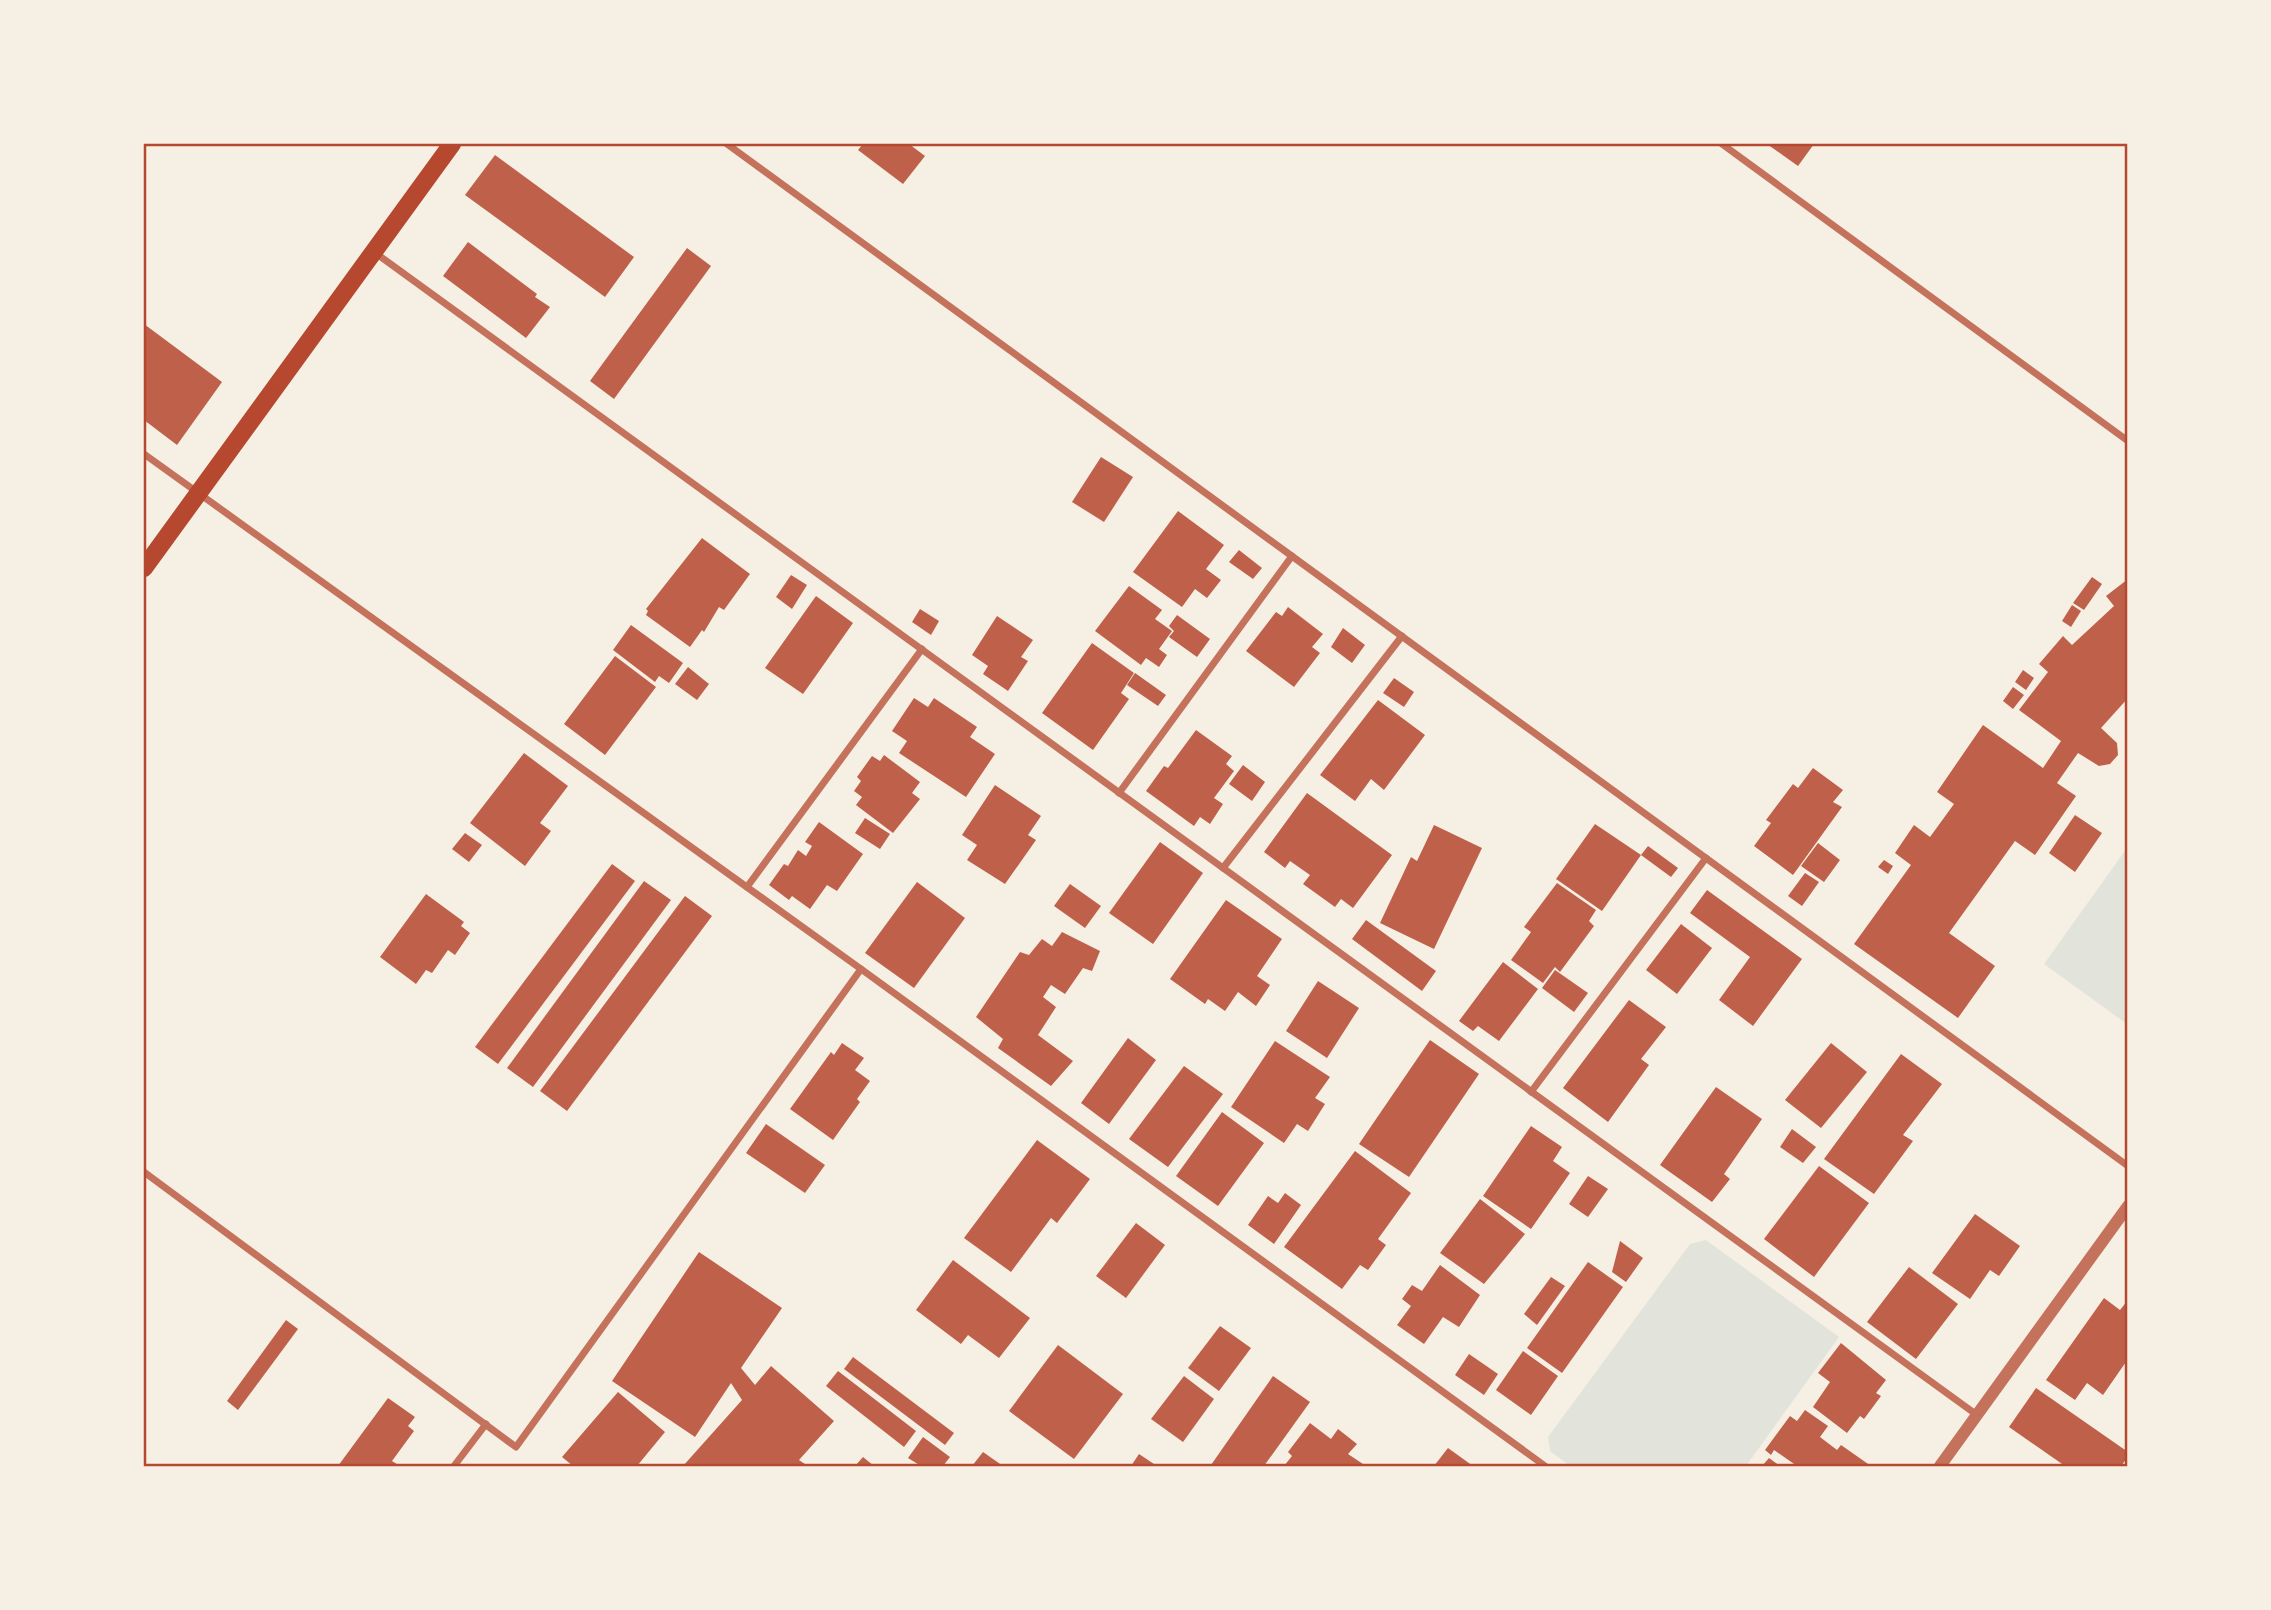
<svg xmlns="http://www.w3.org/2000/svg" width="2271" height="1610" font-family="'Space Grotesk',sans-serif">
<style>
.green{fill:#e2e4dc}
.building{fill:#bf614a}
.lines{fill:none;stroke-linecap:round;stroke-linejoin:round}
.minor{stroke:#c5725c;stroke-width:7}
.tertiary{stroke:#c5725c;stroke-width:12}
.primary{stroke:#b5482f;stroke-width:18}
.neatline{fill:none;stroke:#b5482f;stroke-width:2.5}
</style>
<rect width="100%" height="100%" fill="#f6efe4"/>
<g class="green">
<polygon points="2127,848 2127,1024 2044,964"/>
<polygon points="1706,1240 1839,1337 1746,1466 1570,1466 1550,1451 1548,1437 1690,1244"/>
</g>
<g class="building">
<polygon points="863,144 909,144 925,156 903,184 858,150"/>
<polygon points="1767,144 1814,144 1798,166"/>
<polygon points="495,155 634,257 605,297 465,195"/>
<polygon points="468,242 537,294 535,297 550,307 526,338 443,276"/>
<polygon points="687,248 711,266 614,399 590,381"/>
<polygon points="144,324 222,382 177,445 144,420"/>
<polygon points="1101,457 1133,477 1104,522 1072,502"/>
<polygon points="1178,511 1224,545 1206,569 1221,580 1207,598 1195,589 1182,607 1133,572"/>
<polygon points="702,538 750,574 724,610 719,607 704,632 702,630 690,647 646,615 648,611 646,609"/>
<polygon points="1239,550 1262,568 1253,579 1229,562"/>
<polygon points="791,575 807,585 792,609 776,597"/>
<polygon points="2092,577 2102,584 2084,610 2073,603"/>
<polygon points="2128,579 2128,698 2101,728 2117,743 2118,755 2110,764 2099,766 2078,753 2057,783 2076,796 2035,855 2015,841 1949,933 1995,966 1958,1018 1854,944 1911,865 1895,853 1914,825 1930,837 1954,804 1937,792 1983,725 2043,768 2061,741 2019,710 2048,672 2039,664 2063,636 2072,645 2114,606 2106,596"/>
<polygon points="1129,586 1162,610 1155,619 1172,631 1159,649 1167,655 1159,667 1146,658 1141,665 1095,631"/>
<polygon points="816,596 853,623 803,694 765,668"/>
<polygon points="2072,605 2081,611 2071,627 2062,621"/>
<polygon points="1288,607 1323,634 1312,647 1320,653 1294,687 1246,651 1276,612 1282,616"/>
<polygon points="920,609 939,621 931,635 912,622"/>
<polygon points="1177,615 1210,639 1197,657 1169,637 1174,631 1169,626"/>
<polygon points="997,616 1033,640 1021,657 1028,661 1008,691 983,674 988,666 972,655"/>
<polygon points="631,625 683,663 669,683 659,676 655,682 613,650"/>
<polygon points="1343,628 1365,645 1352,663 1331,647"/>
<polygon points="1092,643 1134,673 1121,693 1129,699 1093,750 1042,713"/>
<polygon points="615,656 656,687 605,755 564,724"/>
<polygon points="688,667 709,684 697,700 675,684"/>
<polygon points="2023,670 2034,678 2026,690 2015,682"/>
<polygon points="1135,673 1166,695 1158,706 1127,685"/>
<polygon points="1394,678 1414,692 1404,707 1383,693"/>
<polygon points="2013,687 2024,695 2013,709 2003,701"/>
<polygon points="914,698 928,707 934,698 977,727 970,737 995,754 966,797 899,753 907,741 892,731"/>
<polygon points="1378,700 1425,735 1384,790 1371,779 1355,801 1320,775"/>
<polygon points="1196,730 1232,756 1226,764 1234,771 1214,798 1223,804 1210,824 1200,817 1194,826 1146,791 1164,766 1168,768"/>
<polygon points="524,753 568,786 540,823 551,831 525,866 470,823"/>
<polygon points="884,755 920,782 912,793 920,799 893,833 856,805 862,797 854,791 861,781 857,777 872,756 880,761"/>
<polygon points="1243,765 1265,782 1252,801 1229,784"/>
<polygon points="1813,768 1843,790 1833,802 1842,807 1793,875 1754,846 1771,823 1766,820 1793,784 1798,788"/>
<polygon points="995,785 1041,816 1028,835 1036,840 1005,884 967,860 977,845 962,835"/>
<polygon points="1307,793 1392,855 1353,908 1341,899 1335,907 1303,884 1310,875 1290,861 1285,868 1264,852"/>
<polygon points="2075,815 2102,833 2075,872 2049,853"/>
<polygon points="865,818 890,834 880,849 855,833"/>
<polygon points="819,822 863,854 837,891 827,885 810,909 792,896 789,900 769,885 784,864 788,866 798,850 806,856 812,846 805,842"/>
<polygon points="1595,824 1641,855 1602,911 1556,879"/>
<polygon points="1434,825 1482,848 1434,949 1380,923 1411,857 1417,861"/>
<polygon points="465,833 482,845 469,862 452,849"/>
<polygon points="1160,842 1203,873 1153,944 1109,913"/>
<polygon points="1818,843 1840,860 1824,882 1801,866"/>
<polygon points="1648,846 1678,868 1671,877 1641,855"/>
<polygon points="1884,860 1893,866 1888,874 1878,867"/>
<polygon points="612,864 635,881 498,1064 475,1047"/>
<polygon points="1805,873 1819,882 1802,906 1788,896"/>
<polygon points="644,881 671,900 533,1087 507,1068"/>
<polygon points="917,882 965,918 914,988 865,953"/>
<polygon points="1557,883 1596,910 1589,921 1594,926 1560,972 1555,967 1543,983 1511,960 1531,932 1524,927"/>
<polygon points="1070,884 1101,906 1085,928 1054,906"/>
<polygon points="1707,890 1802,959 1753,1026 1719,1000 1750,957 1690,913"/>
<polygon points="426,894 464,922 461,926 470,933 455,955 448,950 432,973 426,970 416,984 380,957"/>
<polygon points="685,896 712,916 567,1111 540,1091"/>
<polygon points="1226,900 1282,939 1257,976 1270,985 1256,1006 1238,992 1225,1011 1208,999 1205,1004 1170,979"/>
<polygon points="1366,920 1436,971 1422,991 1352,939"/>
<polygon points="1681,924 1712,948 1677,994 1646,970"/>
<polygon points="1062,932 1100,951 1092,971 1083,968 1065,994 1051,985 1043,997 1056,1007 1038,1035 1073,1061 1051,1086 998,1048 1003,1039 976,1017 1020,952 1029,955 1042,939 1052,946"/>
<polygon points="1503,962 1538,989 1499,1041 1478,1026 1473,1031 1459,1021"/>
<polygon points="1555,970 1588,993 1574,1012 1542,988"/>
<polygon points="1318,981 1359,1008 1327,1058 1286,1031"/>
<polygon points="1629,1000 1666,1027 1641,1059 1649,1065 1608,1122 1563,1088"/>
<polygon points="1128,1038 1156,1060 1109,1124 1081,1103"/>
<polygon points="1430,1040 1479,1074 1409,1177 1359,1144"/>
<polygon points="1275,1041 1330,1077 1315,1098 1325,1104 1308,1131 1297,1124 1284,1143 1231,1107"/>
<polygon points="842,1043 864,1058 855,1070 870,1081 857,1099 860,1102 833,1140 790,1109 831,1052 834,1055"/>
<polygon points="1831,1043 1867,1072 1821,1128 1785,1100"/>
<polygon points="1901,1054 1942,1084 1903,1135 1913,1141 1874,1194 1824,1159"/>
<polygon points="1184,1066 1223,1094 1168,1167 1129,1139"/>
<polygon points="1716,1087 1762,1119 1724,1174 1730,1179 1712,1202 1660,1165"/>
<polygon points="1222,1112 1264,1143 1218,1206 1176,1176"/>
<polygon points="766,1124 825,1165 805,1193 746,1153"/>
<polygon points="1531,1126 1562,1147 1553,1161 1570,1173 1531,1229 1483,1196"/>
<polygon points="1792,1129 1816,1147 1803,1163 1780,1147"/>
<polygon points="1037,1140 1090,1179 1057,1223 1051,1218 1011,1272 964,1238"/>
<polygon points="1355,1151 1411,1193 1378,1239 1386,1245 1368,1270 1360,1265 1342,1289 1284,1247"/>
<polygon points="1819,1166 1869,1203 1814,1277 1764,1239"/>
<polygon points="1588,1176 1608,1189 1588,1217 1569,1204"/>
<polygon points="1285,1193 1301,1205 1274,1244 1248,1225 1268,1196 1278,1203"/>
<polygon points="1480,1199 1525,1234 1484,1284 1440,1253"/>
<polygon points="1975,1214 2020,1246 1999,1276 1990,1270 1970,1299 1932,1273"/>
<polygon points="1136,1223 1165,1245 1126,1298 1096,1276"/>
<polygon points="1620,1241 1643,1258 1626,1282 1612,1272"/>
<polygon points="699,1252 782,1308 741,1368 755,1385 771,1366 834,1421 799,1460 808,1466 683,1466 742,1400 731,1383 695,1437 612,1381"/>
<polygon points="953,1260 1030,1318 999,1358 968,1335 961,1344 916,1310"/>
<polygon points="1588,1262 1623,1287 1562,1373 1527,1348"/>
<polygon points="1440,1265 1480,1295 1459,1327 1443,1317 1424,1344 1397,1325 1411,1306 1402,1299 1412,1285 1422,1291"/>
<polygon points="1909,1267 1958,1304 1916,1359 1867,1322"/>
<polygon points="1551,1277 1565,1286 1537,1325 1524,1314"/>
<polygon points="2104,1298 2120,1310 2128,1300 2128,1359 2103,1395 2087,1383 2075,1400 2046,1380"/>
<polygon points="286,1320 298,1329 238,1410 227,1401"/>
<polygon points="1220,1326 1251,1348 1219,1391 1188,1368"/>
<polygon points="1841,1343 1886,1380 1876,1393 1881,1396 1864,1419 1860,1416 1847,1433 1813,1407 1830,1382 1818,1373"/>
<polygon points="1058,1345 1123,1394 1074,1459 1009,1411"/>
<polygon points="1523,1351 1558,1376 1531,1415 1496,1390"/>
<polygon points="1469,1354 1498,1374 1484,1395 1455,1375"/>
<polygon points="853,1357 954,1433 945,1445 844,1369"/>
<polygon points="838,1371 916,1431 904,1447 826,1386"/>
<polygon points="1184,1376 1214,1399 1183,1442 1151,1419"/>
<polygon points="1273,1376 1310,1402 1264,1466 1212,1466 1211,1465"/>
<polygon points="2036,1388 2128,1452 2128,1457 2121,1466 2065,1466 2009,1427"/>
<polygon points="618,1392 665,1432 637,1466 573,1466 562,1457"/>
<polygon points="388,1398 415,1417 408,1426 414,1431 392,1461 400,1466 338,1466"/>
<polygon points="1805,1410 1828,1426 1820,1437 1837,1450 1841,1445 1871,1466 1797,1466 1774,1450 1771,1455 1765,1450 1790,1416 1797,1421"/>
<polygon points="1310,1423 1331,1439 1338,1429 1357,1444 1348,1454 1363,1464 1361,1466 1284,1466 1292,1456 1288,1452"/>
<polygon points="923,1437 950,1457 943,1466 921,1466 908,1458"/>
<polygon points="1448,1448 1473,1466 1434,1466"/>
<polygon points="983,1452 1003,1466 972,1466"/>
<polygon points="1139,1454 1157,1466 1131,1466"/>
<polygon points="863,1457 874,1466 855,1466"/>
<polygon points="1769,1458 1780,1466 1762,1466"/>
</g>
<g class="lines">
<g class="minor">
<polyline points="727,144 2128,1166"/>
<polyline points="1722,144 2128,441"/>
<polyline points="374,252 1977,1415"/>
<polyline points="144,454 861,969 1545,1466"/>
<polyline points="1119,793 1292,556"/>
<polyline points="1223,868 1402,636"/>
<polyline points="747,887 922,649"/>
<polyline points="1531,1092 1706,858"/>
<polyline points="144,1172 516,1447 861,969"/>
<polyline points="454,1466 486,1424"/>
</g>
<polyline class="tertiary" points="1940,1466 2128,1206"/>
<polyline class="primary" points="144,568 452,144"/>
</g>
<rect width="2271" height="1610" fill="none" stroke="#f6efe4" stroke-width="290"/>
<rect x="145" y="145" width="1981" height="1320" class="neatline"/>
</svg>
